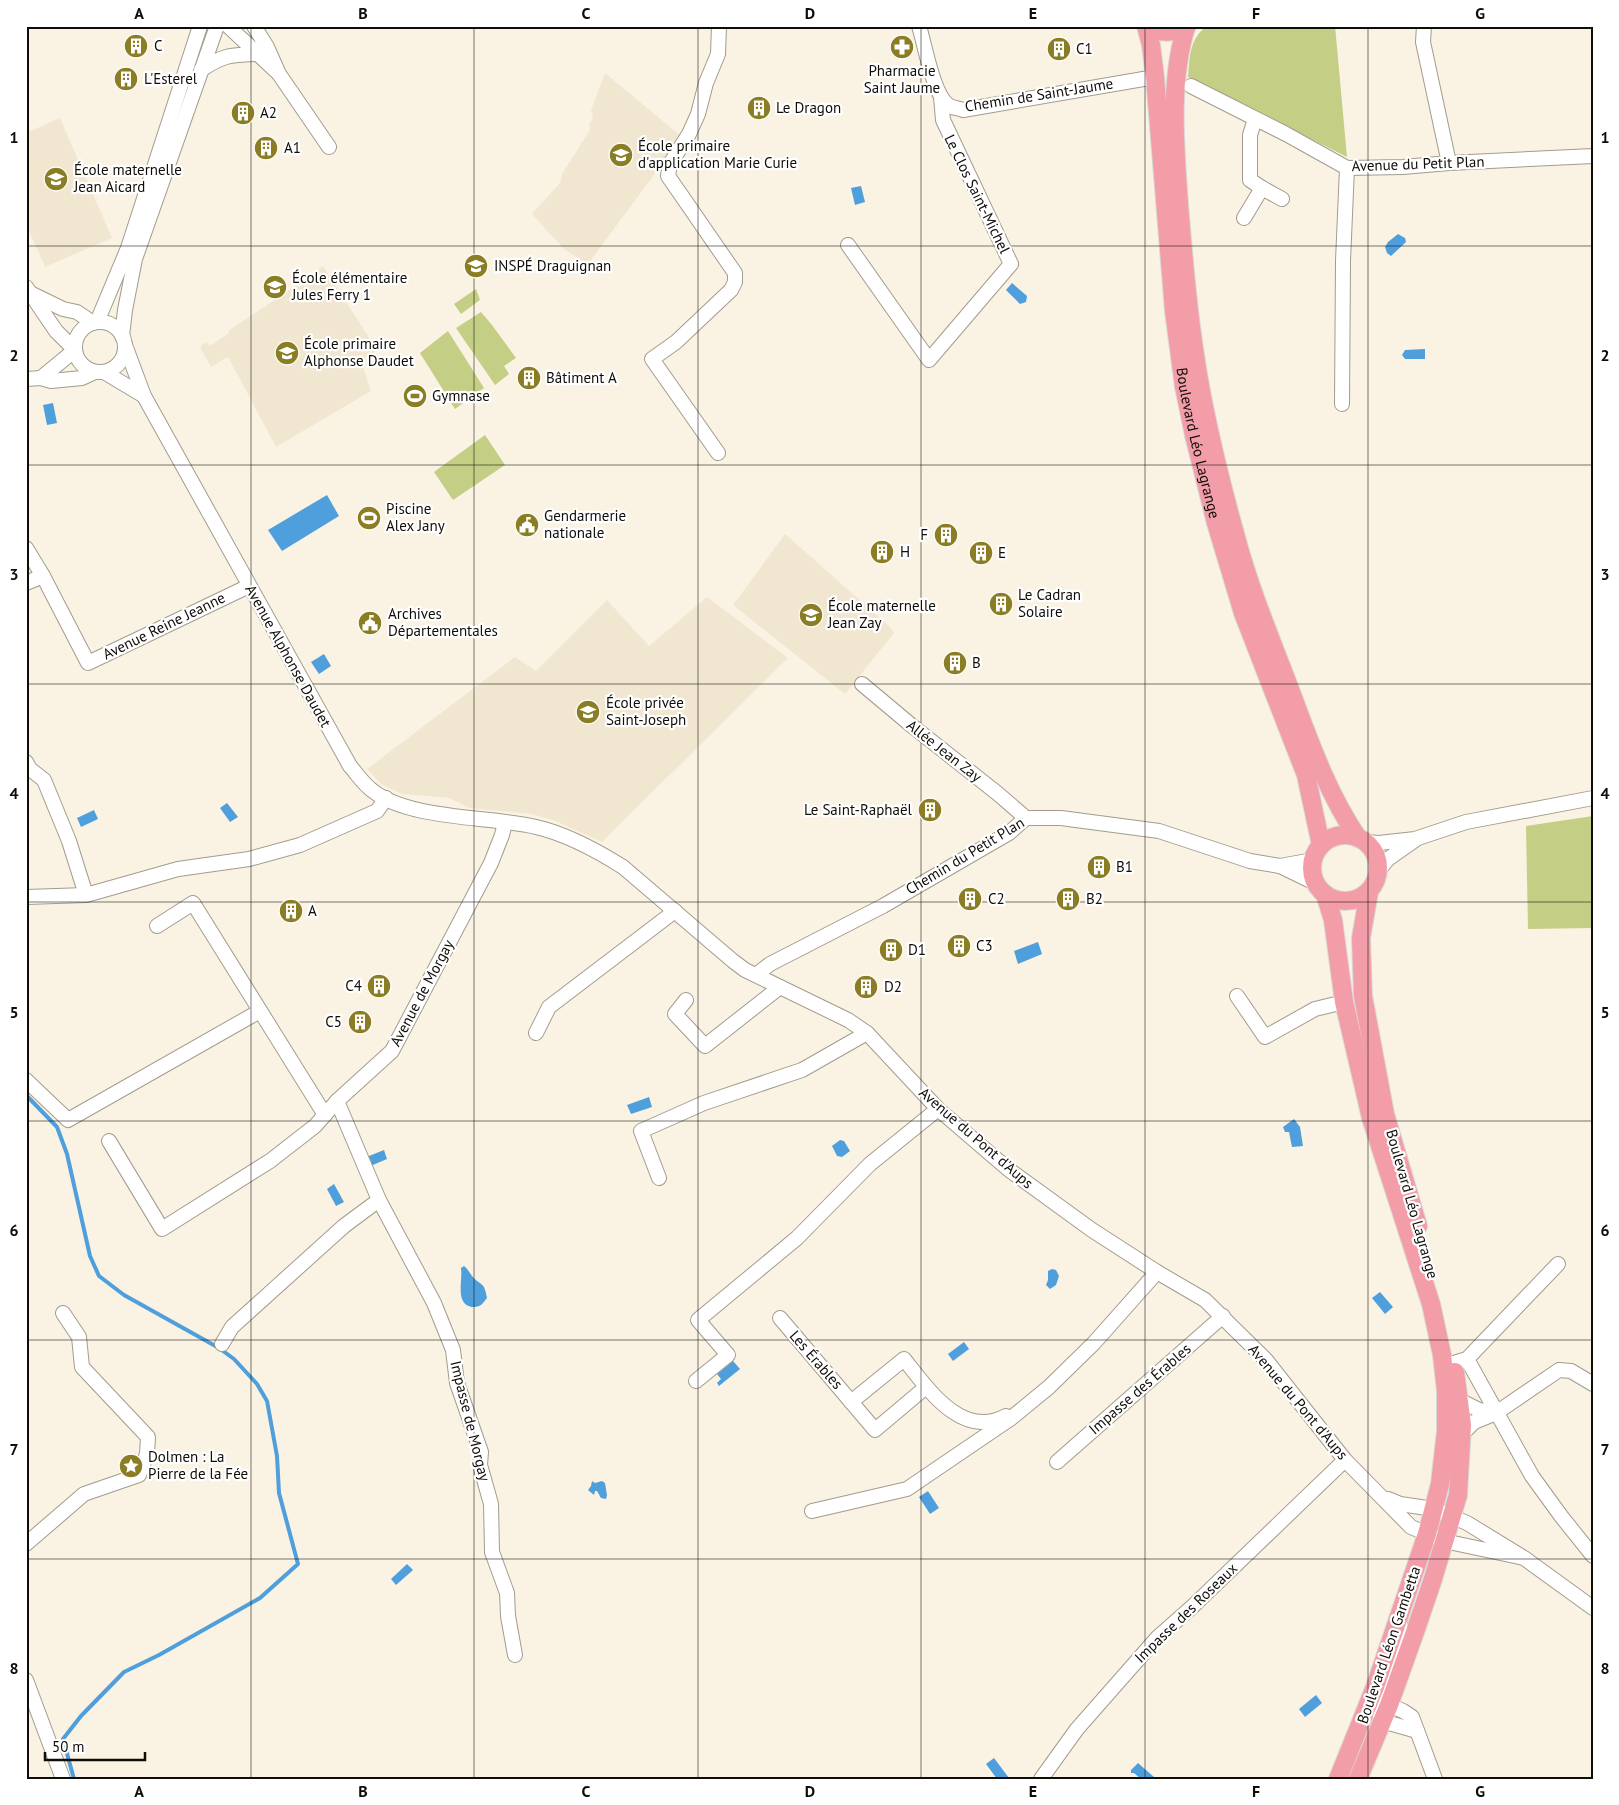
<svg xmlns="http://www.w3.org/2000/svg" width="1619" height="1805" font-family="'PT Sans',sans-serif">
<style>
.built{fill:#f1e7d1}
.green{fill:#c4ce85}
.water{fill:#4e9fdb}
.lines{fill:none;stroke-linecap:round;stroke-linejoin:round}
.stream{stroke:#4e9fdb;stroke-width:4}
.minor-casing{stroke:#a29c8e;stroke-width:16}
.major-casing{stroke:#d9d8d7;stroke-width:20}
.minor{stroke:#fff;stroke-width:14}
.major{stroke:#f39da8;stroke-width:18}
.grid{fill:none;stroke:#0f0d08;stroke-width:1;stroke-opacity:0.55}
.labels{text-anchor:middle;stroke-width:4.5;stroke-linejoin:round;paint-order:stroke}
.poi-label{font-size:15px;fill:#0f0d08;stroke:#fff;text-anchor:start}
.street-label{font-size:15px;fill:#0f0d08;stroke:#fff}
.neatline{fill:none;stroke:#0f0d08;stroke-width:2}
.grid-label{font-size:16px;text-anchor:middle;font-weight:bold;fill:#0f0d08}
</style>
<rect width="100%" height="100%" fill="#faf3e4"/>
<g class="built">
<polygon points="605,73 682,137 588,264 565,250 532,214 560,183 562,174 590,130 589,124 593,118 591,110"/>
<polygon points="60,118 112,238 45,267 26,224 26,133"/>
<polygon points="323,266 377,350 361,361 371,391 276,447 228,357 211,367 200,347 206,342 210,346 229,333 228,331 297,285 299,287 317,275 315,272"/>
<polygon points="785,534 888,625 894,633 845,694 733,605"/>
<polygon points="707,597 788,658 602,842 553,820 531,814 469,808 449,798 402,794 381,784 367,769 515,657 536,671 607,600 649,646"/>
</g>
<g class="green">
<path d="M1207,26h128l12,131 -159,-80c2,-20 1,-38 19,-51z"/>
<polygon points="476,289 480,300 461,314 454,304"/>
<polygon points="481,312 492,325 516,358 504,366 509,374 495,385 456,328"/>
<polygon points="448,331 484,388 455,409 420,353"/>
<polygon points="485,435 505,465 453,500 434,472"/>
<polygon points="1593,816 1593,928 1528,929 1526,826"/>
</g>
<g class="water">
<polygon points="861,186 865,202 855,205 851,188"/>
<polygon points="1398,234 1405,238 1406,242 1391,256 1387,253 1385,247 1388,242"/>
<polygon points="1012,283 1027,296 1026,302 1020,304 1006,290"/>
<polygon points="1425,349 1425,359 1405,359 1402,355 1405,350"/>
<polygon points="53,403 57,423 47,425 43,405"/>
<polygon points="327,495 339,516 282,551 268,530"/>
<polygon points="324,654 331,666 319,674 311,662"/>
<polygon points="227,803 238,817 230,822 220,808"/>
<polygon points="94,810 98,819 81,827 77,818"/>
<polygon points="1038,942 1042,954 1018,964 1014,951"/>
<polygon points="649,1097 652,1107 631,1114 627,1105"/>
<polygon points="1294,1119 1300,1127 1303,1146 1292,1147 1289,1132 1285,1132 1283,1127"/>
<polygon points="840,1140 844,1141 850,1151 842,1157 837,1156 832,1146"/>
<polygon points="384,1150 387,1159 368,1167 364,1158"/>
<polygon points="334,1184 344,1202 336,1206 327,1189"/>
<path d="M464,1266c4,3 5,6 8,10 9,11 12,4 15,22 -4,5 -6,9 -13,9 -20,-1 -11,-27 -13,-39z"/>
<polygon points="1052,1269 1056,1270 1059,1276 1056,1285 1050,1289 1046,1285 1048,1280 1048,1271"/>
<polygon points="1380,1292 1393,1307 1385,1314 1372,1298"/>
<polygon points="964,1342 969,1349 953,1361 948,1354"/>
<polygon points="733,1361 740,1369 719,1386 717,1383 721,1379 717,1374"/>
<polygon points="592,1481 595,1483 602,1481 605,1483 607,1495 606,1499 601,1498 597,1491 595,1491 594,1495 588,1490 591,1486"/>
<polygon points="928,1491 939,1508 930,1514 919,1497"/>
<polygon points="407,1564 413,1570 396,1585 391,1579"/>
<polygon points="1316,1695 1322,1703 1305,1717 1299,1709"/>
<polygon points="994,1758 1009,1778 997,1779 986,1764"/>
<polygon points="1138,1763 1154,1777 1152,1779 1141,1779 1134,1773 1131,1773 1131,1770"/>
</g>
<g class="lines">
<polyline class="stream" points="26,1095 57,1127 67,1154 90,1256 99,1276 124,1295 219,1348 234,1359 257,1384 267,1401 277,1456 279,1493 298,1564 260,1598 159,1655 124,1672 81,1716 63,1739 74,1779"/>
<g class="minor-casing">
<g id="minor">
<polyline points="228,26 277,72"/>
<polyline points="254,26 267,47 279,74 329,147"/>
<path d="M919,26c6,19 14,68 29,79 4,3 10,3 15,5l192,-33"/>
<polyline points="1424,26 1423,42 1449,163"/>
<path d="M201,70c22,-15 29,-15 55,-16"/>
<polyline points="1191,86 1286,134 1347,168 1403,167 1449,163 1593,156"/>
<polyline points="1262,188 1282,199"/>
<polyline points="1244,218 1262,188 1250,180 1250,135 1255,119"/>
<polyline points="848,245 929,360 1011,264 943,120 941,97"/>
<polyline points="26,287 56,331 75,350"/>
<polyline points="30,293 63,309 77,312 93,323"/>
<polyline points="97,322 128,248 200,26"/>
<circle cx="100" cy="347" r="25"/>
<polyline points="122,336 125,310 135,259 217,26"/>
<path d="M125,345l19,51 206,370c7,8 14,19 23,25 37,29 118,25 163,36 31,7 60,23 87,40l110,94 12,9 103,50 19,13 71,76 70,60 84,61 65,42 48,28 61,60 79,100 66,67 33,14 80,17"/>
<polyline points="104,372 144,396"/>
<polyline points="41,378 75,350"/>
<polyline points="26,379 41,378 51,381 82,378 95,372"/>
<polyline points="1342,404 1343,261 1347,168"/>
<polyline points="718,453 652,359 676,342 731,290 735,282 735,273 668,176 670,164 689,134 698,114 706,83 718,54 719,26"/>
<polyline points="26,548 43,576 88,663 249,586"/>
<polyline points="26,583 43,576"/>
<polyline points="862,684 911,725 997,793 1026,818"/>
<polyline points="26,762 30,769 44,780 69,841 86,895"/>
<polyline points="1366,842 1379,843 1415,839 1466,822 1593,798"/>
<polyline points="1280,866 1313,860"/>
<polyline points="1378,871 1388,859 1415,840"/>
<polyline points="26,897 86,895 178,869 249,859 300,845 377,811 386,798"/>
<polyline points="157,926 193,903 325,1115"/>
<polyline points="756,975 770,964 883,906 1009,833 1026,818 1061,818 1159,831 1250,861 1280,866 1315,883"/>
<polyline points="1237,996 1265,1037 1315,1009 1344,1002"/>
<polyline points="686,1000 675,1014 705,1046 780,987"/>
<polyline points="536,1033 549,1007 675,911"/>
<polyline points="26,1080 68,1120 260,1011"/>
<polyline points="109,1141 162,1229 270,1161 315,1126 337,1101"/>
<polyline points="659,1178 641,1131 704,1103 802,1070 867,1033"/>
<polyline points="379,1200 434,1303 453,1350 457,1383 481,1452 480,1465 491,1504 492,1552 507,1593 508,1616 515,1655"/>
<polyline points="780,1318 875,1430 926,1387"/>
<polyline points="222,1344 232,1327 344,1226 379,1200 337,1101 392,1051 491,863 502,835 505,823"/>
<polyline points="1467,1359 1532,1476 1561,1516 1593,1556"/>
<polyline points="1454,1363 1467,1359 1558,1264"/>
<polyline points="696,1381 728,1355 698,1320 797,1238 870,1164 938,1109"/>
<polyline points="1459,1400 1479,1410 1496,1413"/>
<path d="M851,1402l53,-43c24,30 58,81 102,57"/>
<polyline points="1462,1434 1474,1422 1496,1413 1559,1370 1571,1371 1593,1384"/>
<polyline points="1057,1462 1223,1316"/>
<polyline points="1388,1499 1400,1504 1434,1509 1467,1523 1524,1558 1593,1608"/>
<polyline points="812,1511 907,1489 1010,1419 1049,1387 1094,1343 1157,1272"/>
<polyline points="26,1544 84,1494 139,1475 147,1454 148,1437 82,1367 79,1337 63,1313"/>
<polyline points="1400,1620 1401,1640 1378,1702 1379,1713 1382,1721 1417,1731"/>
<polyline points="26,1680 63,1779"/>
<polyline points="1389,1705 1403,1711 1412,1717 1435,1779"/>
<polyline points="1041,1779 1077,1729 1157,1638 1192,1607 1345,1460"/>
</g>
</g>
<g class="major-casing">
<g id="major">
<path id="s1" d="M1146,26l5,19 4,32 19,234 10,76 10,48 22,88 27,90 63,162 15,70"/>
<path d="M1150,26c12,9 25,6 37,0"/>
<path d="M1186,27c-17,55 -11,120 -7,177 4,50 8,101 16,151 9,63 25,125 42,186 13,48 33,96 51,143 20,53 38,107 70,154"/>
<circle cx="1345" cy="868" r="33"/>
<polyline points="1369,892 1361,938 1363,996 1385,1114 1418,1226"/>
<polyline points="1325,894 1333,920 1344,1002 1371,1118 1431,1304 1442,1355 1446,1391 1446,1431 1440,1484 1427,1534 1375,1687 1338,1779"/>
<polyline points="1358,1779 1389,1705 1415,1632 1433,1579 1458,1495 1462,1425 1455,1372"/>
</g>
</g>
<use href="#minor" class="minor"/>
<use href="#major" class="major"/>
</g>
<path class="grid" d="M251,26v1753M474,26v1753M698,26v1753M921,26v1753M1145,26v1753M1368,26v1753M26,246h1567M26,465h1567M26,684h1567M26,902h1567M26,1121h1567M26,1340h1567M26,1559h1567"/>
<defs>
<g id="building-disc" transform="scale(1.25)"><circle r="9.5" fill="#8a7d23" stroke="#fff"/><path d="M-4-6H4V6H1V3H-1V6H-4ZM-2.5-4.3h1.7v1.8h-1.7ZM.8-4.3h1.7v1.8H.8ZM-2.5-1h1.7V.8h-1.7ZM.8-1h1.7V.8H.8Z" fill="#fff"/></g>
<g id="pharmacy-disc" transform="scale(1.25)"><circle r="9.5" fill="#8a7d23" stroke="#fff"/><path d="M-2-6h4v4h4v4h-4v4h-4v-4h-4v-4h4Z" fill="#fff"/></g>
<g id="school-disc" transform="scale(1.25)"><circle r="9.5" fill="#8a7d23" stroke="#fff"/><path d="M0-5L7-2L0 1L-7-2ZM-4 1L0 2.5L4 1V4Q0 6-4 4Z" fill="#fff"/></g>
<g id="university-disc" transform="scale(1.25)"><circle r="9.5" fill="#8a7d23" stroke="#fff"/><path d="M0-5L7-2L0 1L-7-2ZM-4 1L0 2.5L4 1V4Q0 6-4 4Z" fill="#fff"/></g>
<g id="stadium-disc" transform="scale(1.25)"><circle r="9.5" fill="#8a7d23" stroke="#fff"/><path d="M0-5a6.5 5 0 1 0 0 10a6.5 5 0 1 0 0-10ZM-3.5-1.8h7v3.6h-7Z" fill="#fff"/></g>
<g id="civic-disc" transform="scale(1.25)"><circle r="9.5" fill="#8a7d23" stroke="#fff"/><path d="M-.6-6.5H3V-4.5H.6V-3L4-1V1h2V6H-6V1h2V-1L-.6-3ZM-1.2 2.5V6h2.4V2.5Z" fill="#fff"/></g>
<g id="sight-disc" transform="scale(1.25)"><circle r="9.5" fill="#8a7d23" stroke="#fff"/><path d="M0-6L1.8-2.2L6-1.7L2.9 1.2L3.7 5.4L0 3.3L-3.7 5.4L-2.9 1.2L-6-1.7L-1.8-2.2Z" fill="#fff"/></g>
</defs>
<g fill-rule="evenodd">
<use href="#building-disc" x="136" y="46"/>
<use href="#pharmacy-disc" x="902" y="47"/>
<use href="#building-disc" x="1059" y="49"/>
<use href="#building-disc" x="126" y="79"/>
<use href="#building-disc" x="759" y="108"/>
<use href="#building-disc" x="243" y="113"/>
<use href="#building-disc" x="266" y="148"/>
<use href="#school-disc" x="621" y="155"/>
<use href="#school-disc" x="56" y="179"/>
<use href="#university-disc" x="476" y="266"/>
<use href="#school-disc" x="275" y="287"/>
<use href="#school-disc" x="287" y="353"/>
<use href="#building-disc" x="529" y="378"/>
<use href="#stadium-disc" x="415" y="396"/>
<use href="#stadium-disc" x="369" y="518"/>
<use href="#civic-disc" x="527" y="525"/>
<use href="#building-disc" x="946" y="535"/>
<use href="#building-disc" x="882" y="552"/>
<use href="#building-disc" x="981" y="553"/>
<use href="#building-disc" x="1001" y="604"/>
<use href="#school-disc" x="811" y="615"/>
<use href="#civic-disc" x="370" y="623"/>
<use href="#building-disc" x="955" y="663"/>
<use href="#school-disc" x="588" y="712"/>
<use href="#building-disc" x="930" y="810"/>
<use href="#building-disc" x="1099" y="867"/>
<use href="#building-disc" x="970" y="899"/>
<use href="#building-disc" x="1068" y="899"/>
<use href="#building-disc" x="291" y="911"/>
<use href="#building-disc" x="959" y="946"/>
<use href="#building-disc" x="891" y="950"/>
<use href="#building-disc" x="379" y="986"/>
<use href="#building-disc" x="866" y="987"/>
<use href="#building-disc" x="360" y="1022"/>
<use href="#sight-disc" x="131" y="1466"/>
</g>
<g class="labels">
<g class="poi-label">
<text x="154" y="51">C</text>
<text x="1076" y="54">C1</text>
<text x="902" y="76" text-anchor="middle">Pharmacie<tspan x="902" dy="17">Saint Jaume</tspan></text>
<text x="144" y="84">L'Esterel</text>
<text x="776" y="113">Le Dragon</text>
<text x="260" y="118">A2</text>
<text x="638" y="151">École primaire<tspan x="638" dy="17">d'application Marie Curie</tspan></text>
<text x="284" y="153">A1</text>
<text x="74" y="175">École maternelle<tspan x="74" dy="17">Jean Aicard</tspan></text>
<text x="494" y="271">INSPÉ Draguignan</text>
<text x="292" y="283">École élémentaire<tspan x="292" dy="17">Jules Ferry 1</tspan></text>
<text x="304" y="349">École primaire<tspan x="304" dy="17">Alphonse Daudet</tspan></text>
<text x="546" y="383">Bâtiment A</text>
<text x="432" y="401">Gymnase</text>
<text x="386" y="514">Piscine<tspan x="386" dy="17">Alex Jany</tspan></text>
<text x="544" y="521">Gendarmerie<tspan x="544" dy="17">nationale</tspan></text>
<text x="928" y="540" text-anchor="end">F</text>
<text x="900" y="557">H</text>
<text x="998" y="558">E</text>
<text x="1018" y="600">Le Cadran<tspan x="1018" dy="17">Solaire</tspan></text>
<text x="828" y="611">École maternelle<tspan x="828" dy="17">Jean Zay</tspan></text>
<text x="388" y="619">Archives<tspan x="388" dy="17">Départementales</tspan></text>
<text x="972" y="668">B</text>
<text x="606" y="708">École privée<tspan x="606" dy="17">Saint-Joseph</tspan></text>
<text x="912" y="815" text-anchor="end">Le Saint-Raphaël</text>
<text x="1116" y="872">B1</text>
<text x="988" y="904">C2</text>
<text x="1086" y="904">B2</text>
<text x="308" y="916">A</text>
<text x="976" y="951">C3</text>
<text x="908" y="955">D1</text>
<text x="362" y="991" text-anchor="end">C4</text>
<text x="884" y="992">D2</text>
<text x="342" y="1027" text-anchor="end">C5</text>
<text x="148" y="1462">Dolmen : La<tspan x="148" dy="17">Pierre de la Fée</tspan></text>
</g>
<g class="street-label">
<text transform="translate(1039 95) rotate(-9)" y="5">Chemin de Saint-Jaume</text>
<text transform="translate(1418 164) rotate(-2)" y="5">Avenue du Petit Plan</text>
<text transform="translate(977 194) rotate(64)" y="5">Le Clos Saint-Michel</text>
<text dy="5" stroke="none"><textPath href="#s1" startOffset="421">Boulevard Léo Lagrange</textPath></text>
<text transform="translate(164 626) rotate(-26)" y="5">Avenue Reine Jeanne</text>
<text transform="translate(288 656) rotate(61)" y="5">Avenue Alphonse Daudet</text>
<text transform="translate(944 751) rotate(38)" y="5">Allée Jean Zay</text>
<text transform="translate(965 856) rotate(-31)" y="5">Chemin du Petit Plan</text>
<text transform="translate(422 993) rotate(-62)" y="5">Avenue de Morgay</text>
<text transform="translate(976 1138) rotate(41)" y="5">Avenue du Pont d'Aups</text>
<text transform="translate(1412 1204) rotate(74)" y="5">Boulevard Léo Lagrange</text>
<text transform="translate(816 1360) rotate(49)" y="5">Les Érables</text>
<text transform="translate(1140 1389) rotate(-41)" y="5">Impasse des Érables</text>
<text transform="translate(1298 1402) rotate(50)" y="5">Avenue du Pont d'Aups</text>
<text transform="translate(470 1421) rotate(76)" y="5">Impasse de Morgay</text>
<text transform="translate(1186 1613) rotate(-44)" y="5">Impasse des Roseaux</text>
<text transform="translate(1389 1645) rotate(-71)" y="5">Boulevard Léon Gambetta</text>
</g>
</g>
<rect width="1619" height="1805" fill="none" stroke="#ffffff" stroke-width="55"/>
<path d="M45 1752v8h100v-8" fill="none" stroke="#0f0d08" stroke-width="2.5"/>
<text x="52" y="1752" font-size="15" fill="#0f0d08" stroke="#ffffff" stroke-width="4" paint-order="stroke">50 m</text>
<rect x="28" y="28" width="1564" height="1750" class="neatline"/>
<g class="grid-label">
<text x="139" y="19">A</text>
<text x="363" y="19">B</text>
<text x="586" y="19">C</text>
<text x="810" y="19">D</text>
<text x="1033" y="19">E</text>
<text x="1256" y="19">F</text>
<text x="1480" y="19">G</text>
<text x="14" y="143">1</text>
<text x="1605" y="143">1</text>
<text x="14" y="361">2</text>
<text x="1605" y="361">2</text>
<text x="14" y="580">3</text>
<text x="1605" y="580">3</text>
<text x="14" y="799">4</text>
<text x="1605" y="799">4</text>
<text x="14" y="1018">5</text>
<text x="1605" y="1018">5</text>
<text x="14" y="1236">6</text>
<text x="1605" y="1236">6</text>
<text x="14" y="1455">7</text>
<text x="1605" y="1455">7</text>
<text x="14" y="1674">8</text>
<text x="1605" y="1674">8</text>
<text x="139" y="1797">A</text>
<text x="363" y="1797">B</text>
<text x="586" y="1797">C</text>
<text x="810" y="1797">D</text>
<text x="1033" y="1797">E</text>
<text x="1256" y="1797">F</text>
<text x="1480" y="1797">G</text>
</g>
</svg>
